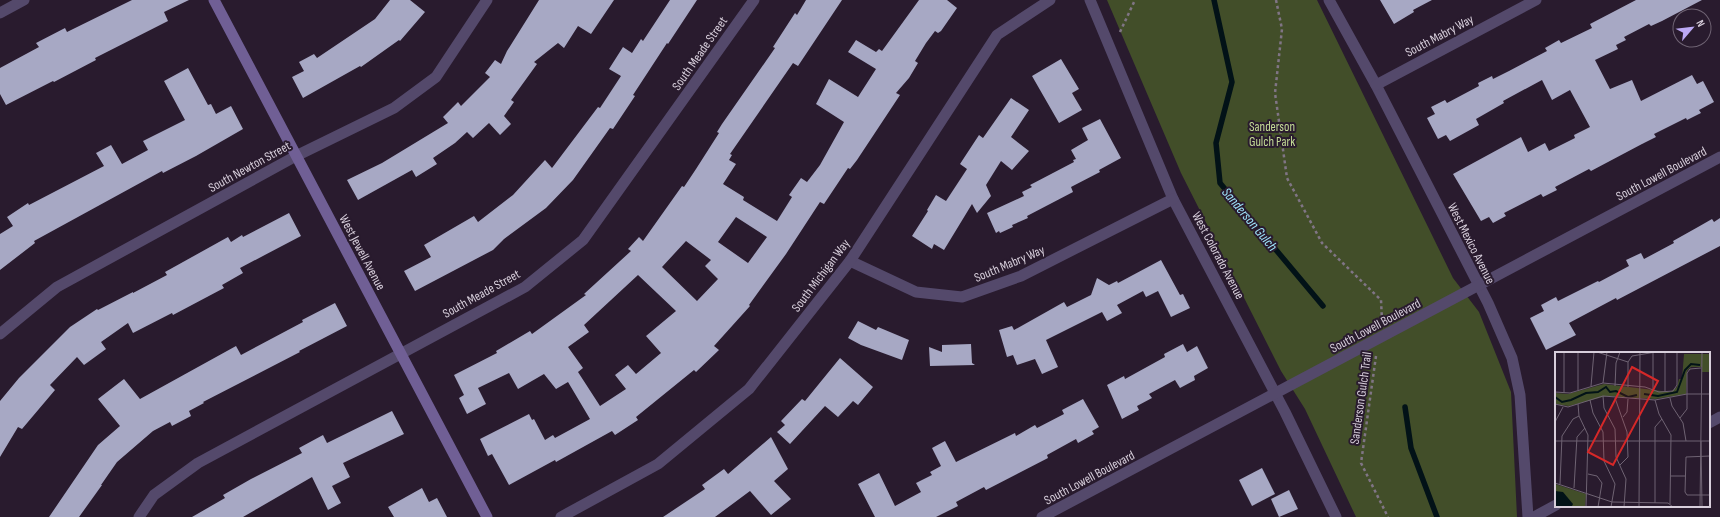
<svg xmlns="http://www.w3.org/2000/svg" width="1720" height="517" font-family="'Sofia Sans Condensed',sans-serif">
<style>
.green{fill:#424e29}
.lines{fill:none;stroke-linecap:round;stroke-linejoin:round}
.stream{stroke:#021217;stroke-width:5.5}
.building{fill:#a7a8c4;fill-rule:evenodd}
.path{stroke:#807585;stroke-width:2.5;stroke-dasharray:3 3;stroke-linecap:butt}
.minor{stroke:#54496b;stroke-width:11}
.tertiary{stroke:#54496b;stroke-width:11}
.secondary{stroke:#705f95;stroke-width:11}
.labels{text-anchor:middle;stroke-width:4;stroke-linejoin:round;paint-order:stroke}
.street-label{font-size:13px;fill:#d7cedb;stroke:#291b2e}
.park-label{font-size:13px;fill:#c5dd97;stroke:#291b2e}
.water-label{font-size:14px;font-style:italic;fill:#9ee4fb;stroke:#291b2e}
.inset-river{fill:none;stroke:#021217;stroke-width:2}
.inset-road{fill:none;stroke:#6f6373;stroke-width:1}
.view{fill:#d62828;fill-opacity:0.15;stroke:#d62828;stroke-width:2}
.inset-edge{fill:none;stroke:#d7cedb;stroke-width:2}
</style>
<rect width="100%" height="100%" fill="#291b2e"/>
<polygon class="green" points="1107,0 1317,0 1453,278 1479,312 1511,392 1517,517 1356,517 1305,409 1281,371 1181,173"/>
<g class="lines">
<g class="stream">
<polyline points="1214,0 1232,82 1216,143 1220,183 1323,306"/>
<polyline points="1405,407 1411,448 1437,517"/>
</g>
</g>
<g class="building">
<polygon points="132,0 189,0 164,12 168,21 95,58 96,60 54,82 53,81 6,105 0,94 0,68 39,47 36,43 65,28 67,32"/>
<polygon points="390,0 410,0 425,12 400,41 399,40 361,67 360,66 303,98 292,77 304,71 299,62 314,54 317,58 375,19"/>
<polygon points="539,0 614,0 591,34 578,26 564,48 558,43 534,62 537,64 511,100 514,102 504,116 511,124 500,135 489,123 473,138 467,132 455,143 433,158 437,164 416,177 412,170 358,200 347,180 382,163 448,123 443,117 458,102 461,106 490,77 485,73 495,60 501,64 507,51"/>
<polygon points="670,0 697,0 668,44 667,43 633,95 635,96 613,129 610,128 573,180 546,208 504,239 493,250 415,291 404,271 431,257 424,245 474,216 478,222 513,195 545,160 552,168 598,107 600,108 621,76 609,69 623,47 632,53 641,39 643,41"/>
<path d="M806,0h36l-44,66 -5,-3 -63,91 2,1 -3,5 7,4 -13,20 21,13 -1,3 34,21 15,-24 -3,-2 12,-17 6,4 13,-17 24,-43 -28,-18 13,-25 29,18 18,-28 -28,-17 8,-12 20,12 3,-3 3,2 37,-51h28l10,8 -16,23 -3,2 -3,-2 -9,12 -11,18 3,2 -9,15 -13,15 4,2 -43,65 -7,9 -2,-1 -24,36 -4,-2 -34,52 -37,51 1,1 -36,40 5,4 -23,22 -2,-2 -58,47 2,3 -23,15 -3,-4 -56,31 -1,-2 -46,25 -17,-31 -4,2 -8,-17 49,-25 3,6 2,-1 11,21 8,-5 2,3 35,-19 -22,-37 -12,7 -12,-15 -26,15 -9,-16 -31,15 8,16 -19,10 -8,-16 5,-3 -10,-20 43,-22 -1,-2 34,-20 2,3 54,-39 -2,-1 47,-43 -3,-2 11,-12 4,4 39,-55 2,1 12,-18 23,-36 -2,-1 5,-8 53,-76 -2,-1 22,-34 2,2zM736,217l31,20 -19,26 -30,-21zM686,241l25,19 -6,6 13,13 -21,22 -35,-34zM638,275l38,36 -30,25 15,17 -25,21 -8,-9 -13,10 11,14 -26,17 -22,-34 5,-4 -15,-21 21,-15 -5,-7z"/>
<polygon points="1380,0 1432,0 1413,10 1414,12 1394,24"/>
<polygon points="1636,0 1702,0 1662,21 1651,26 1649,24 1624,37 1626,40 1616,45 1618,49 1595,60 1610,89 1632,80 1641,101 1692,75 1697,84 1703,81 1714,102 1699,110 1701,113 1687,120 1686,118 1654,134 1656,137 1642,144 1591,171 1589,169 1555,187 1557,190 1543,197 1541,194 1504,213 1506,216 1493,223 1489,217 1481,221 1453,174 1521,137 1528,152 1545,143 1549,151 1575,138 1574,135 1590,127 1570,90 1552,100 1542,80 1503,101 1504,103 1476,119 1479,125 1450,141 1446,135 1438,139 1427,118 1435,114 1431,107 1445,100 1447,103 1479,86 1478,83 1492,76 1493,79 1509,71 1547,51 1545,48 1559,40 1561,43 1592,28 1590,24"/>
<polygon points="1061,59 1079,89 1072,93 1082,110 1059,123 1032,76"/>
<polygon points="188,68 208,105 211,104 216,114 231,106 243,129 196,156 163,173 162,171 34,241 35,243 0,270 0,234 13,226 7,217 28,203 29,205 104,166 96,153 111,145 122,164 148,150 143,141 185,120 164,81"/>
<polygon points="1011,98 1029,110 1011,137 1029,151 1012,170 1001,161 986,185 991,196 977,213 972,204 944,250 934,244 932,249 912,236 928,211 927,210 936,195 946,201 967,169 960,164 979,135 983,138"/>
<polygon points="1100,119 1121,158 1099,170 1100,172 1071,187 1073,192 1027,216 1028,218 1012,225 1013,227 1000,233 999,231 996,233 987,213 1024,196 1022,192 1032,187 1030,185 1074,162 1073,160 1076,159 1071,150 1088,140 1082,128"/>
<polygon points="289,213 301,236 240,268 243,273 222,285 224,288 173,315 172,313 133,333 128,323 101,342 106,349 84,365 77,357 50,385 55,390 22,429 18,427 0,457 0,401 19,378 70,327 97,309 98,310 133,292 133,293 167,275 165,272 228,237 231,242 242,235 243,237"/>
<polygon points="1720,218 1720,246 1617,300 1616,298 1569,323 1576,335 1546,350 1530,318 1544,311 1541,305 1556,297 1558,301 1598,281 1599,282 1629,266 1626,260 1641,253 1644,259 1674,243 1673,241 1698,227 1712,219 1714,222"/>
<polygon points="1161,260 1180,295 1183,294 1190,308 1171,317 1158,291 1146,297 1143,291 1117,305 1122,313 1107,321 1102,312 1046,340 1058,367 1042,374 1035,359 1017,365 1013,355 1007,357 999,330 1012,326 1014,330 1064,302 1067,307 1091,295 1097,278 1109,285 1117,281 1118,283"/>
<polygon points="335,303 347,326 299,351 300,352 203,402 204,403 189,411 191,416 172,426 170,422 153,431 117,462 101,485 102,485 79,517 49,517 98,445 120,426 98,399 124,379 140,399 236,346 241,355 303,322 302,320"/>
<polygon points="858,321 876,330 878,327 909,340 902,360 861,345 848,338"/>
<polygon points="971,344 972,363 975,365 930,366 929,347 942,352 942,345"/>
<polygon points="1183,344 1187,352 1197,346 1208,368 1194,376 1195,380 1180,388 1175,380 1149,394 1152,398 1137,406 1139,410 1122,419 1107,385 1124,376 1125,379 1165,357 1164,354"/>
<polygon points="840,358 873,387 858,405 853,401 838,417 825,406 790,444 777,432 785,425 781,421 802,399 805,401"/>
<polygon points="1083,399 1099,427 1092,431 1094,434 1078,443 1076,439 1047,455 1048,458 986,490 984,487 956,502 958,506 936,517 875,517 858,484 879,473 895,506 921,492 916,483 932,475 930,472 941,466 932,448 945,441 956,462 1015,433 1016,436 1035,425 1037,428 1064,414 1062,410"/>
<polygon points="392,411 404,434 343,463 350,477 332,486 341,503 328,510 312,477 243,517 192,517 225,498 223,495 251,479 302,453 299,448 323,435 327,443"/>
<polygon points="771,437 788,469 774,481 791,499 771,515 750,491 715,517 663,517 705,489 702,485 724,469 728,474"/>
<polygon points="1262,468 1275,494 1252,506 1239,480"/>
<polygon points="422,488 429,502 437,498 447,517 394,517 388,507"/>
<polygon points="1289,490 1298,509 1279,517 1271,499"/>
</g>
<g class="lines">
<g class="path">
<polyline points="1276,0 1282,29 1275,93 1287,178 1322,243 1381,300 1382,320"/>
<polyline points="1120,32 1135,0"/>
<polyline points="1376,356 1361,463 1388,517"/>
</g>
<g class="minor">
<polyline points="1090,0 1173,199 1285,412 1336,517"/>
<polyline points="1329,0 1376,85 1488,303 1512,358 1520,395 1528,517"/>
<polyline points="0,13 24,0"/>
<polyline points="1376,85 1536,0"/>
<polyline points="850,261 916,292 962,297 1021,276 1173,199"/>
<polyline points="0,334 57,287 296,156 394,108 436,77 487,0"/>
<polyline points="1709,423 1720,417"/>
<polyline points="139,517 154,495 198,463 525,287 583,240 754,0"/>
<polyline points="561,517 658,464 749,389 850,261 997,35 1050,0"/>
<polyline points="1534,517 1556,505"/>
</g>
<polyline class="tertiary" points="1042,517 1720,157"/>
<polyline class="secondary" points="214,0 487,517"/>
</g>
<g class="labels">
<g class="street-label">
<text transform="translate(1439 35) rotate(-28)" y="5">South Mabry Way</text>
<text transform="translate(699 53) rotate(-55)" y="5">South Meade Street</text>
<text transform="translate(249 166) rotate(-29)" y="5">South Newton Street</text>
<text transform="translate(1661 173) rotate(-28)" y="5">South Lowell Boulevard</text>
<text transform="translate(1472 243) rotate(63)" y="5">West Mexico Avenue</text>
<text transform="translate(363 252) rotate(62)" y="5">West Jewell Avenue</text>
<text transform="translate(1219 255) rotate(62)" y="5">West Colorado Avenue</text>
<text transform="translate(1009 263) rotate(-23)" y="5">South Mabry Way</text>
<text transform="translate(820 275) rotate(-53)" y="5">South Michigan Way</text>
<text transform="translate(481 293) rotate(-29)" y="5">South Meade Street</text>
<text transform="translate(1375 325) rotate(-28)" y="5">South Lowell Boulevard</text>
<text transform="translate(1360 398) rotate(-82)" y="5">Sanderson Gulch Trail</text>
<text transform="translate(1089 477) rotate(-28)" y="5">South Lowell Boulevard</text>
</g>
<g class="park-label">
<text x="1272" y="131">Sanderson<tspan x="1272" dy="15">Gulch Park</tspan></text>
</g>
<g class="water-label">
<text transform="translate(1250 219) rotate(50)" y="5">Sanderson Gulch</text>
</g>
</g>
<g transform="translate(1555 352)">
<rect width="155" height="155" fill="#291b2e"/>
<path d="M129,2h26v18h-8v-5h-11l-4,4 -1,23 -31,5 -48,-3 -38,10 -14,-2v-11l13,1 36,-10 66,8 7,-5 2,-8h3zM0,132l31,10 -1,13h-30z" fill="#424e29"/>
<path d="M0,139l8,1 10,12 -1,2 -17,1z" fill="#021217"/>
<path class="inset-river" d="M89,42l14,2 19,-4 8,-22 6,-6 9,1M0,45l7,5 9,-2 15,-7 12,-1 8,-5 4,5 6,-1 12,6 9,-2"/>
<path class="inset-road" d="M23,0v38M42,0l31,10M98,1v37M48,31l4,-31M36,34l3,-34M60,34l1,-23 4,-11M73,35v-25l4,-6 24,-4M110,39v-39M0,40l15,1 33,-10 42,4 14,5 14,-1 4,-6v-33M9,41v-41M48,44l1,12 11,21 1,28 10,22 -2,28M60,46l12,34 1,25 -8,8M115,46l2,8 11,17 3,18M35,48l3,13 10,19 1,29 11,23 -4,23M100,48l4,14 12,21 -1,69M0,52l13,3 35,-11 52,4 32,-6h23M23,52l1,12 9,19 -2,72M68,65l4,-5 1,-13M125,66l7,-9v-36l3,-4 11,-1M0,70l8,-15M0,89h155M146,89l1,66M155,104l-24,1 -1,35 2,3h23M33,122l9,2 5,7 -4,24M115,124h15M0,131l57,19 56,1 5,4M5,132l2,-48 11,-17 6,-3M19,136l3,-51 8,-9M100,151v-76l7,-8M84,155l1,-155M145,155l2,-155"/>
<path class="view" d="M77,15l26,14 -45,84 -25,-13z"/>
<rect width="155" height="155" class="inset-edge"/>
</g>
<g transform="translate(1692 28) rotate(62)"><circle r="19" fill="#291b2e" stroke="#6f6373"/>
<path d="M0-3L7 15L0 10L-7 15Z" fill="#bca9f5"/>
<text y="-6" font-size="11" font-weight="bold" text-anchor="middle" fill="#d7cedb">N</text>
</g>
</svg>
